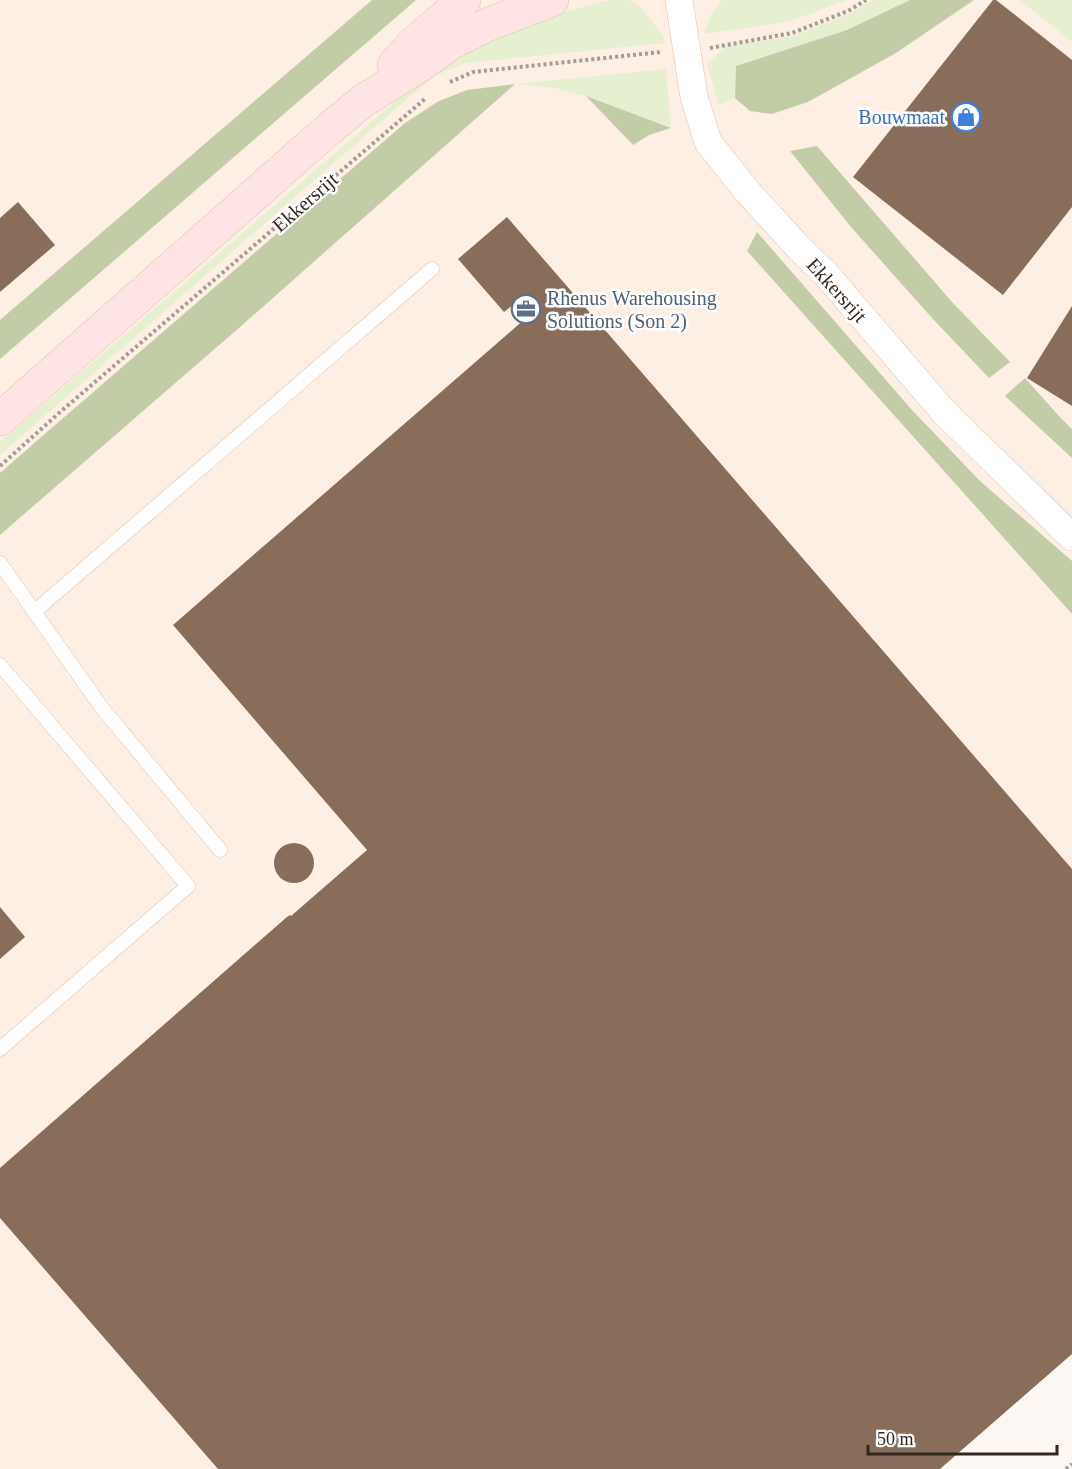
<svg xmlns="http://www.w3.org/2000/svg" width="1072" height="1469" font-family="Georgia,serif">
<style>
.built{fill:#feefe5}
.green{fill:#e6efd0}
.forest{fill:#c2cda7}
.building{fill:#886d5b}
.lines{fill:none;stroke-linecap:round;stroke-linejoin:round}
.lane-casing{stroke:#dfc1ae;stroke-width:15}
.street-casing{stroke:#dfc1ae;stroke-width:28}
.secondary-casing{stroke:#dfc1ae;stroke-width:34}
.path{stroke:#a39b95;stroke-width:4;stroke-dasharray:3 3;stroke-linecap:butt}
.lane{stroke:#fff;stroke-width:14}
.street{stroke:#fff;stroke-width:27}
.secondary{stroke:#ffe4e6;stroke-width:33}
.labels{text-anchor:middle;stroke-width:5;stroke-linejoin:round;paint-order:stroke}
.shop-label{font-size:20px;fill:#366cbe;stroke:#fff;text-anchor:end}
.street-label{font-size:20px;fill:#32271f;stroke:#fff}
.service-label{font-size:20px;fill:#4e5e75;stroke:#fff;text-anchor:start}
</style>
<rect width="100%" height="100%" fill="#fef8f4"/>
<polygon class="built" points="0,0 1072,0 1072,1319 891,1469 0,1469"/>
<g class="green">
<polygon points="610,0 628,0 639,5 663,35 664,43 466,63 431,78 0,455 0,442 428,73 496,36 571,10"/>
<polygon points="722,0 847,0 788,22 704,34 710,16"/>
<polygon points="874,0 910,0 847,30 736,66 735,98 719,105 707,64 726,46 793,36 846,15"/>
<polygon points="1020,0 1072,0 1072,42"/>
<polygon points="666,69 671,128 586,96 555,88 515,84"/>
</g>
<g class="forest">
<polygon points="372,0 416,0 0,359 0,320"/>
<polygon points="910,0 974,0 896,53 808,102 772,114 750,111 735,98 736,66 847,30"/>
<polygon points="515,84 240,327 0,535 0,473 47,432 405,123 439,101 467,90"/>
<polygon points="586,96 671,128 649,135 633,145"/>
<polygon points="817,146 952,302 1010,362 989,378 932,318 851,227 790,151"/>
<polygon points="757,232 912,410 980,481 1072,561 1072,614 747,251"/>
<polygon points="1025,378 1059,416 1072,429 1072,458 1005,396"/>
</g>
<g class="building">
<polygon points="993,0 996,0 1072,60 1072,207 1003,295 853,177"/>
<polygon points="18,202 55,245 0,292 0,218"/>
<polygon points="507,217 1072,869 1072,1354 940,1469 218,1469 0,1218 0,1168 287,917 290,915 291,916 367,850 173,625 526,318 523,315 520,315 517,313 517,308 514,304 504,312 458,259"/>
<polygon points="1072,306 1072,406 1027,378"/>
<circle cx="294" cy="863" r="20"/>
<polygon points="0,907 25,937 0,959"/>
</g>
<g class="lines">
<g class="lane-casing">
<g id="lane">
<polyline points="0,563 102,708 220,850"/>
<polyline points="34,612 432,269"/>
<polyline points="0,665 188,886 0,1049"/>
</g>
</g>
<g class="street-casing">
<polyline id="street" points="679,0 694,97 708,142 747,191 799,248 825,273 943,411 1072,537"/>
</g>
<g class="secondary-casing">
<g id="secondary">
<polyline points="394,65 412,45 464,0"/>
<polyline points="0,419 330,128 363,101 422,64 451,43 489,24 552,0"/>
</g>
</g>
<g class="path">
<polyline points="710,48 792,33 848,11 866,0"/>
<polyline points="450,82 473,72 661,52"/>
<polyline points="0,466 59,413 426,98"/>
<polyline points="1066,1469 1072,1464"/>
</g>
<use href="#lane" class="lane"/>
<use href="#street" class="street"/>
<use href="#secondary" class="secondary"/>
</g>
<defs>
<g id="shop-ring" transform="scale(1.5)"><circle r="9.5" fill="#fff" stroke="#3f7fe0" stroke-width="1.5"/><path d="M-5-2.5h2.3a2.7 3.5 0 0 1 5.4 0H5L5.5 6h-11ZM-1.5-2.5h3a1.5 2.3 0 0 0-3 0Z" fill="#3f7fe0"/></g>
<g id="office-ring" transform="scale(1.5)"><circle r="9.5" fill="#fff" stroke="#5c6f8a" stroke-width="1.5"/><path d="M-6-3h4V-5.5h4V-3h4V5H-6ZM-1-4.5V-3h2v-1.5ZM-6 0V1H6V0Z" fill="#5c6f8a"/></g>
</defs>
<g fill-rule="evenodd">
<use href="#shop-ring" x="966" y="117"/>
<use href="#office-ring" x="526" y="309"/>
</g>
<g class="labels">
<g class="shop-label">
<text x="945" y="124">Bouwmaat</text>
</g>
<g class="street-label">
<text transform="translate(305 202) rotate(-41)" y="7">Ekkersrijt</text>
<text transform="translate(837 290) rotate(48)" y="7">Ekkersrijt</text>
</g>
<g class="service-label">
<text x="547" y="305">Rhenus Warehousing<tspan x="547" dy="23">Solutions (Son 2)</tspan></text>
</g>
</g>
<path d="M868 1445v9h189v-9" fill="none" stroke="#32271f" stroke-width="3"/>
<text x="877" y="1445" font-size="18" fill="#32271f" stroke="#ffffff" stroke-width="4.5" paint-order="stroke">50 m</text>
</svg>
